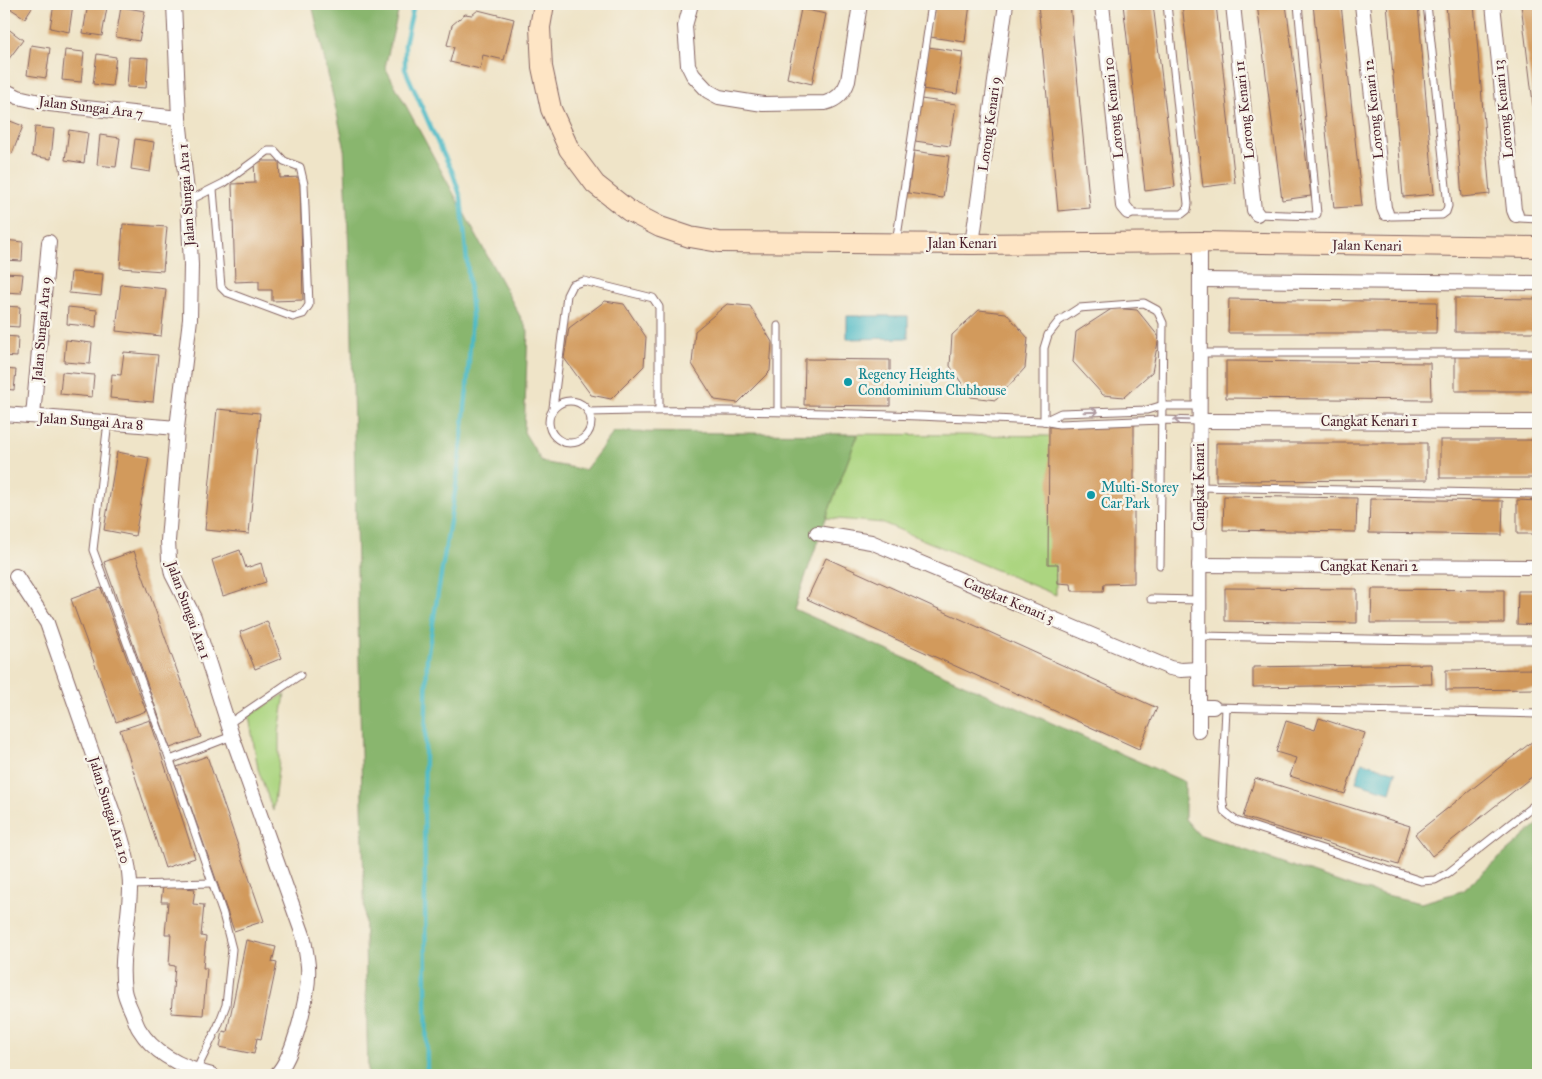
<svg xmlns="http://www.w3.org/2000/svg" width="1542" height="1079" font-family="'IM FELL Great Primer',serif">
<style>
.green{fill:#acd580;stroke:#7b7a56}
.forest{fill:#89b66e;stroke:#6a6a4c}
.water{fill:#4dbac6;stroke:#4c6c78}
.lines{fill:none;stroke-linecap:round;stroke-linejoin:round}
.stream{stroke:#4dbac6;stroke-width:4.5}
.building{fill:#d29a5b}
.lane-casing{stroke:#846462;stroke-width:9}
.street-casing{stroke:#846462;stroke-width:16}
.secondary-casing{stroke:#846462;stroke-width:22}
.lane{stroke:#fff;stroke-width:7}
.street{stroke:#fff;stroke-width:14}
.secondary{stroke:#fee5c5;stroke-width:20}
.oneway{stroke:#ae9aa0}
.culture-dot{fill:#0f9aa8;stroke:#f7f3e8;stroke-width:2}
.labels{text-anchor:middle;stroke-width:5;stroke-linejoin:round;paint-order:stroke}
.street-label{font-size:14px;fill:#4a1f2b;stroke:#f7f3e8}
.culture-label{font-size:14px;fill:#0d838f;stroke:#f7f3e8;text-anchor:start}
</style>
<rect width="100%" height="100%" fill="#f7f3e8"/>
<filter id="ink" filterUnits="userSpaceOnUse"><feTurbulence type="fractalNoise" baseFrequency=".02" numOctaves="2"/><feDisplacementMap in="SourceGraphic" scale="10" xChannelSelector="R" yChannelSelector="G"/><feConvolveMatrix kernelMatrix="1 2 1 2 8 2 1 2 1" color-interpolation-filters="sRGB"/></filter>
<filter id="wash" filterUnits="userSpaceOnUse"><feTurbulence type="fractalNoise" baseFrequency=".0096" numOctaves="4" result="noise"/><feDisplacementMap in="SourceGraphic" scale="20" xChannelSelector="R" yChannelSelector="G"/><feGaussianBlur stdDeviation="1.12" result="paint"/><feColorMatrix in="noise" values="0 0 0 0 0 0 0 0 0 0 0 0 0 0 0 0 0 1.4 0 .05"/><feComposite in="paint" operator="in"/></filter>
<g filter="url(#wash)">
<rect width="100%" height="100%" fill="#efe4c8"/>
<g class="green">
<polygon points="858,434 1057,436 1056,595 883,523 826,518"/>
<polygon points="285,694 279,732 279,761 273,811 258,769 249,716"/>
</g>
<polygon class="forest" points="312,4 400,4 385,67 528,331 524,432 542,462 585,470 614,432 858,434 826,518 794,609 1185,782 1185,819 1198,834 1356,888 1421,903 1462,891 1538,824 1538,1075 368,1075 351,294 344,145"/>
<g class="water">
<polygon points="847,316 908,316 908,338 847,339"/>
<polygon points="1362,762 1396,772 1390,792 1356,782"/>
</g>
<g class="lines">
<polyline class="stream" points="414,4 405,44 405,69 435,137 452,171 461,198 472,315 467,389 457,480 427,658 424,803 427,1075"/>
</g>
<g id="blocks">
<g class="building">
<polygon points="14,4 34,4 25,18 11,9"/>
<polygon points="54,4 73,4 69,32 50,28"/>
<polygon points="88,4 107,7 102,36 83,33"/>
<polygon points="935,4 970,4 965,42 930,37"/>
<polygon points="1038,4 1070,4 1090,208 1058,211"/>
<polygon points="1123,4 1153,4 1175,187 1145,191"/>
<polygon points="1182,4 1216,4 1235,183 1203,187"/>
<polygon points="1257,4 1286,4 1311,196 1282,200"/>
<polygon points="1313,4 1341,4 1362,206 1334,208"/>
<polygon points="1387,4 1418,4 1434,194 1403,197"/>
<polygon points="1446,4 1474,4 1490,194 1462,197"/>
<polygon points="1521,4 1538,4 1538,136 1537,136"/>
<polygon points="121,7 145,11 139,41 116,37"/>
<polygon points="801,9 826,14 812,84 787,78"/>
<polygon points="478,10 514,19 504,60 483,55 480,69 450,62 454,47 447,45 452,25 465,14 472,15"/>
<polygon points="7,28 23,40 5,64 4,33"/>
<polygon points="31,45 50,48 46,78 27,75"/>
<polygon points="928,47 963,52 957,94 922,89"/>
<polygon points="65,50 84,52 81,82 62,80"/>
<polygon points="97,54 116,57 112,86 93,84"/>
<polygon points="129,57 148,58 146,88 127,87"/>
<polygon points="921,99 956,104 950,146 915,141"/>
<polygon points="5,119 23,126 12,154 4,150"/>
<polygon points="35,127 54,129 51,159 32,156"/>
<polygon points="69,130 88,133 84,163 65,160"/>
<polygon points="100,135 120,138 116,167 97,165"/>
<polygon points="135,139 154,142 150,172 131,169"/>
<polygon points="914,151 949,156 943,198 908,193"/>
<polygon points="254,161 279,161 280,178 300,177 303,300 272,301 272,290 259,290 259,281 235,282 232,184 255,183"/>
<polygon points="123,224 167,227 163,271 120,268"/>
<polygon points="4,240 23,242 22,261 4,260"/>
<polygon points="71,272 103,274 101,296 69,293"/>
<polygon points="4,273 23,274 21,293 4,292"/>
<polygon points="121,284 166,289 161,336 116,331"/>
<polygon points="1455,298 1538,299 1538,332 1455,332"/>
<polygon points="1229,299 1437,302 1436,333 1228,333"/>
<polygon points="605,301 624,304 646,337 644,366 611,399 591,395 564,358 569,328"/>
<polygon points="727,304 750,306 772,342 770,371 738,403 715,400 692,364 695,331"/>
<polygon points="4,306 20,307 19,327 4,326"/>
<polygon points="68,307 97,310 96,327 67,324"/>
<polygon points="1113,308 1137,310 1159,337 1152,372 1124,397 1103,395 1073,362 1076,332"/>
<polygon points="979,310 1006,313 1028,338 1025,368 996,400 971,397 950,366 952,335"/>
<polygon points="4,336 18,337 17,357 4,356"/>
<polygon points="66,340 92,343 90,364 64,362"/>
<polygon points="124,352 158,355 153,402 110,398 112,374 121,375"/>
<polygon points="1455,354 1538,355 1538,391 1455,391"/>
<polygon points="805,359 890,360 890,406 804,405"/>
<polygon points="1226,361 1430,363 1431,400 1226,398"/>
<polygon points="4,369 16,370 14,390 4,389"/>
<polygon points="62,372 94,375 92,397 60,394"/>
<polygon points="217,409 260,413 249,534 205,530"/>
<polygon points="1134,424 1134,583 1104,584 1103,591 1072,591 1071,584 1058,583 1058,564 1048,564 1049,427"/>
<rect x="1440" y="440" width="98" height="38"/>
<polygon points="1216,443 1427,443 1427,480 1216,481"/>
<polygon points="117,452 149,458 135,536 104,530"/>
<polygon points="1224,496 1357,498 1356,532 1223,530"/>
<polygon points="1370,499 1503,501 1502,535 1369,533"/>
<polygon points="1517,500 1538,501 1538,534 1517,534"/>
<polygon points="240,550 246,568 261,563 266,582 223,596 212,560"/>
<polygon points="134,551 201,737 170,748 104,562"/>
<polygon points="826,558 1157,708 1139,749 807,599"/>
<polygon points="101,588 146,711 116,722 71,599"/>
<polygon points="1225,588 1357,589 1357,623 1225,621"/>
<polygon points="1372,589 1504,590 1504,623 1371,623"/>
<polygon points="1518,591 1538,591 1538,625 1517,624"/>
<polygon points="267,621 282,658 255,669 240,632"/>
<polygon points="1431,664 1432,684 1253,687 1253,667"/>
<polygon points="1538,669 1538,689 1446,690 1446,670"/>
<polygon points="1319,718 1365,733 1345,794 1290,776 1296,758 1276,752 1286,721 1315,730"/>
<polygon points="150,720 195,858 165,868 120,730"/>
<polygon points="1538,737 1538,772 1432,856 1415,834"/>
<polygon points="207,756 264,921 234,931 177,767"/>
<polygon points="1255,778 1410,826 1398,865 1243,817"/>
<polygon points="163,886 195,889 193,904 204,905 201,936 206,937 203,968 207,968 203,1015 171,1013 175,966 169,965 171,934 165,934 168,902 161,902"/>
<polygon points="246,940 276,947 272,962 277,963 261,1039 257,1038 254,1054 220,1047 223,1031 227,1032"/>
</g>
</g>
</g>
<g filter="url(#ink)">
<use href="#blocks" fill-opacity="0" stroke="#846462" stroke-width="1"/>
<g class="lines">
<g class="lane-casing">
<g id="lane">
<polyline points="188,201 224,183 268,151 275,151 284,161 300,167 304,184 309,305 303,314 293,317 226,292 221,287 213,189"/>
<polyline points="1128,212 1133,214 1182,214 1187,210 1188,204 1167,4"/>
<polyline points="1386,213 1391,216 1442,215 1446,212 1448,206 1427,4"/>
<polyline points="1257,214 1314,216 1317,214 1298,4"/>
<polyline points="1516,215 1520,218 1538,219"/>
<polyline points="896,243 932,4"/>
<polyline points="778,326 778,411"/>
<polyline points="1200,353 1538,353"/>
<circle cx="570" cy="422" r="21"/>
<polyline points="553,408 567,295 572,285 584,281 653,298 659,307 659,410"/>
<path d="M589,412c152,-4 303,3 455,9l15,3 103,-4 37,1"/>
<polyline points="1044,421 1044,348 1048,335 1059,321 1079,308 1144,303 1157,310 1163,323 1160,565"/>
<polyline points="1044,421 1061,413 1147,410 1160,406 1199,406"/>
<polyline points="108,422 93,550 170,760 223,914 232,949 226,1005 218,1026 196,1071"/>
<polyline points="1199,487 1538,494"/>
<polyline points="1151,599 1199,600"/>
<polyline points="1199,636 1426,640 1538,640"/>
<polyline points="1213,707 1538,714"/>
<polyline points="1226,708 1222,796 1224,811 1236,821 1421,881 1435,880 1448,873 1538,802"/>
<polyline points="228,724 300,675"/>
<polyline points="170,760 232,736"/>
<polyline points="130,885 212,883"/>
</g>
</g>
<g class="street-casing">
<g id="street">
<path d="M174,4l5,114 9,83 3,64 -1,54 -13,109 -9,113 1,18 3,15 22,43 38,119 71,199c2,10 4,21 5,31 2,26 -14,91 -32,109"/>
<path d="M691,4l-6,22 3,39 5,10 15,16 11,6 44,7 62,-1c12,-3 19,-10 23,-22l12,-77"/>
<polyline points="1102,4 1123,206 1128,212"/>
<polyline points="1233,4 1254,210 1257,214"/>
<polyline points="1362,4 1384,208 1386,213"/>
<polyline points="1493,4 1514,210 1516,215"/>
<polyline points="4,90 18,97 49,104 179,118"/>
<polyline points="972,244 1006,4"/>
<polyline points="1200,280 1538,283"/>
<polyline points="4,414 177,428"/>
<polyline points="33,416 49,242"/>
<polyline points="1199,421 1538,422"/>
<polyline points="817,533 871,542 1170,668 1181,670 1199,669"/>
<polyline points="1199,565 1538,567"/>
<path d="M16,576l31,47 71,204c6,20 12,39 12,60 0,32 -11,72 -6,103 1,7 5,15 8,22 2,5 4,12 7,17 15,25 45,39 73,46"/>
<polyline points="1199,707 1213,707"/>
<polyline points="1199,731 1200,242"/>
</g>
</g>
<g class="secondary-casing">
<polyline id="secondary" points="544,4 540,27 542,67 551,109 569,149 595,184 629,211 660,227 690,237 719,242 972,244 1200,242 1538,247"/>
</g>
<use href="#lane" class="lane"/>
<use href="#street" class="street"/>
<use href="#secondary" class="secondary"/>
</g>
<defs><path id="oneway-shaft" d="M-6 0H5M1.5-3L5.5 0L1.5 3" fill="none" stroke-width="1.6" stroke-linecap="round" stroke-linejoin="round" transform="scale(1.25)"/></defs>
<g class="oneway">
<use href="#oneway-shaft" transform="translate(1091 412) rotate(-2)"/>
<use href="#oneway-shaft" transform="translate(1181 420) rotate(-178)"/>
</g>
</g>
<g class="culture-dot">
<circle cx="848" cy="382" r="5"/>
<circle cx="1091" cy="495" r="5"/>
</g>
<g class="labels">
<g class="street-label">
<text transform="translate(91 107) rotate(7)" y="5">Jalan Sungai Ara 7</text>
<text transform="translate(1113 108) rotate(-96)" y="5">Lorong Kenari 10</text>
<text transform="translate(1373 109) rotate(-96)" y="5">Lorong Kenari 12</text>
<text transform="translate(1503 109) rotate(-96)" y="5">Lorong Kenari 13</text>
<text transform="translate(1244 110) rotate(-96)" y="5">Lorong Kenari 11</text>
<text transform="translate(989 124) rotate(-82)" y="5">Lorong Kenari 9</text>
<text transform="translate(186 195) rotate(-94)" y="5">Jalan Sungai Ara 1</text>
<text x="962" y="248">Jalan Kenari</text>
<text transform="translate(1367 245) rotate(1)" y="5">Jalan Kenari</text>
<text transform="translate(41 329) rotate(-85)" y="5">Jalan Sungai Ara 9</text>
<text transform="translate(91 421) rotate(4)" y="5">Jalan Sungai Ara 8</text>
<text x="1369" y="426">Cangkat Kenari 1</text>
<text transform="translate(1199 487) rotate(-90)" y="5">Cangkat Kenari</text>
<text x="1369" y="571">Cangkat Kenari 2</text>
<text transform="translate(1009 600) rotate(23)" y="5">Cangkat Kenari 3</text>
<text transform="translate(189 610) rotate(70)" y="5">Jalan Sungai Ara 1</text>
<text transform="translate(110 810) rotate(73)" y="5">Jalan Sungai Ara 10</text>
</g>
<g class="culture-label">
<text x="858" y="379">Regency Heights<tspan x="858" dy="16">Condominium Clubhouse</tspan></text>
<text x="1101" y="492">Multi-Storey<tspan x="1101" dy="16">Car Park</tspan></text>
</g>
</g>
<rect width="1542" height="1079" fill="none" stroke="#f7f3e8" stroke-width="20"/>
</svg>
